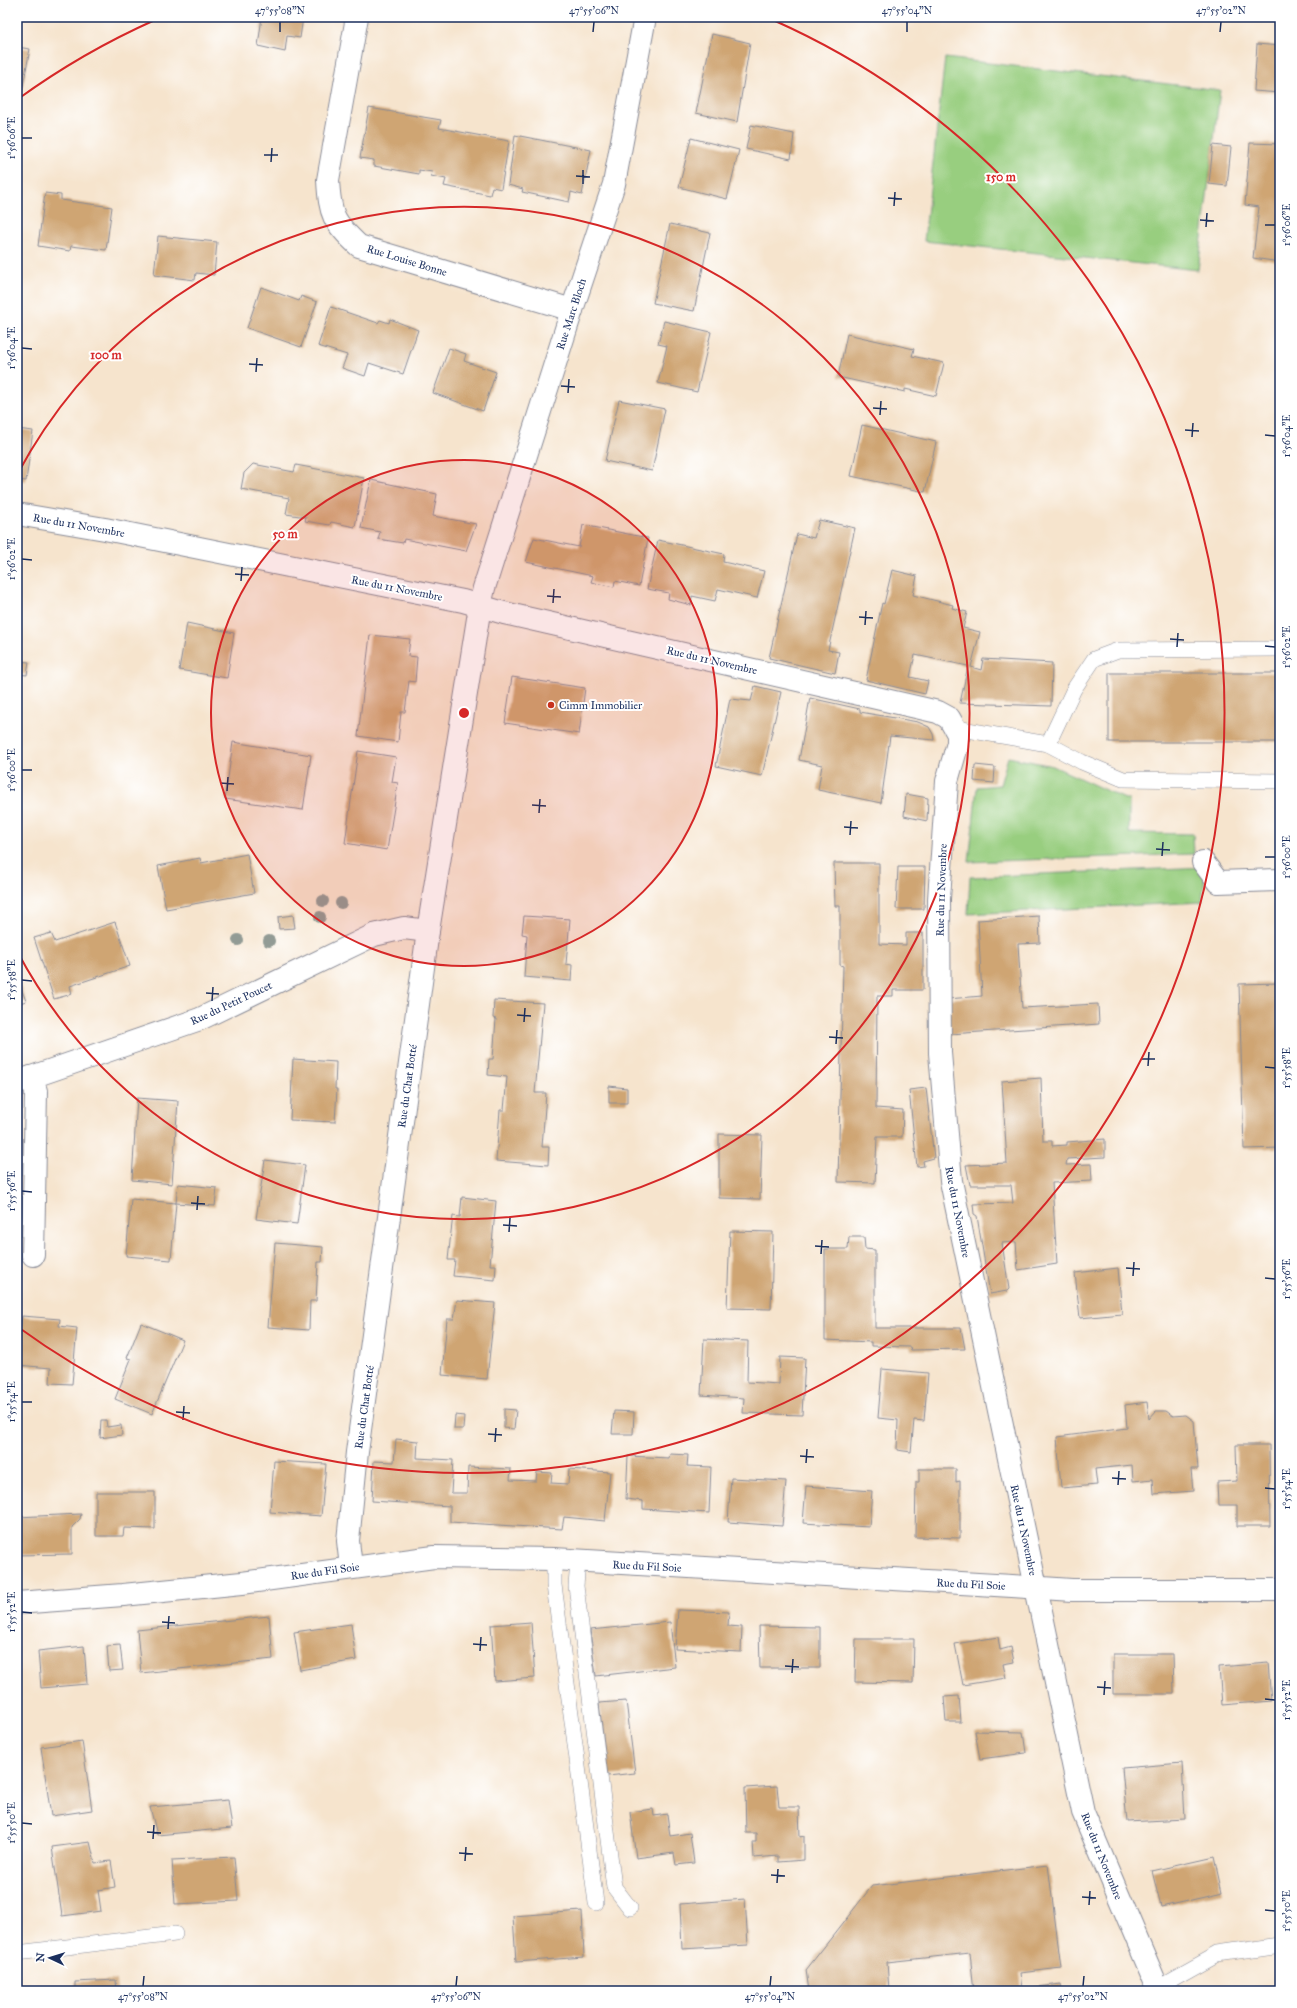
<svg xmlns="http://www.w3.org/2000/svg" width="1297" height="2008" font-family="'IM FELL Great Primer',serif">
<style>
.green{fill:#98ce7f;stroke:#5a7e6e}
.building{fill:#cfa573}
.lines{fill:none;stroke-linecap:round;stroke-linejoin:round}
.lane-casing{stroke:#888a96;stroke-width:16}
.street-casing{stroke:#888a96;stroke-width:24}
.lane{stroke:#fff;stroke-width:15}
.street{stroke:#fff;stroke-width:22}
.tree{fill:#929b95}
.ticks{fill:none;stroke:#1b2f5e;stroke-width:1.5}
.ring{fill:none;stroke:#d62828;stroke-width:2}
.poi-dot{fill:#c8321e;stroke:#fff;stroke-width:1.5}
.labels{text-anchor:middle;stroke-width:4;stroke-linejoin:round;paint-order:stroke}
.street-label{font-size:11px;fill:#1b2f5e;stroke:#fff}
.poi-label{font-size:11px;fill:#1b2f5e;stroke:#fff;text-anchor:start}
.centre{fill:#d62828;stroke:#fff;stroke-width:2}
.ring-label{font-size:12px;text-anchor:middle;font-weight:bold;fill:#d62828;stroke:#fff;stroke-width:4;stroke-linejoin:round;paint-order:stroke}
.neatline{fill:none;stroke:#1b2f5e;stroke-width:1.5}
.ticks-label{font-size:10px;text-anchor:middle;fill:#1b2f5e}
</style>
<rect width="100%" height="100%" fill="#fff"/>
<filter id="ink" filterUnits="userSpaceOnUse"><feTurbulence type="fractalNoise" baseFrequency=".025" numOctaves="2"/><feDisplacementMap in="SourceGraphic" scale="8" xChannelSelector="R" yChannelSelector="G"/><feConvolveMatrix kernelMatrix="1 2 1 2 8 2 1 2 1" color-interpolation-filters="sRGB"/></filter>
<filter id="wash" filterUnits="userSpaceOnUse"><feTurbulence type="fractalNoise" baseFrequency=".012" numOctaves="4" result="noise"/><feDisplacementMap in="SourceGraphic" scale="16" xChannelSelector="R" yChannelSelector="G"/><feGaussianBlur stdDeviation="0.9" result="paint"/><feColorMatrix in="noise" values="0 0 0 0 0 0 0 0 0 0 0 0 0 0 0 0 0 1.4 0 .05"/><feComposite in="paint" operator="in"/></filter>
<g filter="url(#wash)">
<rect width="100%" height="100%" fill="#f6e4cd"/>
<g class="green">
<polygon points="945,58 1220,90 1198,270 924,241"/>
<polygon points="1008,757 1053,766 1125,799 1129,799 1129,833 1193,834 1194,854 969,862 977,787 1000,785"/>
<polygon points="1206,867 1202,902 968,914 970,877"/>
</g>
<g id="blocks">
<g class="building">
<polygon points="262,17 303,17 300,38 287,36 285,52 258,46"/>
<polygon points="712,34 750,43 737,122 696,113"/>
<polygon points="1257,44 1280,46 1280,93 1254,91"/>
<polygon points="17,47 30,49 22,91 17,90"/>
<polygon points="369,108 441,120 439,128 509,141 501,189 492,187 490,195 444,186 446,179 431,176 432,172 419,170 419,174 374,166 374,160 360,158"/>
<polygon points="751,125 794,134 791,159 746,149"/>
<polygon points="515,135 591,150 582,195 571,192 569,202 522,192 523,189 508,185"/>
<polygon points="691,138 739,150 727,199 679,187"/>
<polygon points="1250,143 1280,144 1280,262 1253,258 1259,207 1245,205"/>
<polygon points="1213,145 1231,147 1227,186 1209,184"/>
<polygon points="45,193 61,195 61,200 112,207 106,250 71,246 70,251 38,246"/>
<polygon points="670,224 710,233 694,311 653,303"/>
<polygon points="158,236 217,242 214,275 196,273 195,280 154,275"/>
<polygon points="261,287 299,301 301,296 317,302 301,347 247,328"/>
<polygon points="331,307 378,323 380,320 389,323 390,319 418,330 403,374 369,363 365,376 342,368 347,355 318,346"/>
<polygon points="664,321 711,332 697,392 658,383 667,346 658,344"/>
<polygon points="847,334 914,349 912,356 944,363 936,396 905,389 905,392 838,377"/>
<polygon points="449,348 466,354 464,361 496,372 483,411 433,393"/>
<polygon points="619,400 665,409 652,471 605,461"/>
<polygon points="862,425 936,442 925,492 851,476"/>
<polygon points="17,429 33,431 26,481 17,480"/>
<polygon points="253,464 294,472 296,465 364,478 355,527 331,522 330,525 305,521 306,517 286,514 289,498 241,489 244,473"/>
<polygon points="371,480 437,494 433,516 476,524 466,551 404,539 403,543 378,539 380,532 361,528"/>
<polygon points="819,520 855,528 828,650 839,652 835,673 769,658 797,534 814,538"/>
<polygon points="583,525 648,538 639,586 615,581 614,587 591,582 593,576 526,562 534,538 579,547"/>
<polygon points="658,540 724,554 723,562 764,571 757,598 718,589 715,601 692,596 691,605 668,599 669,593 647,589"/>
<polygon points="892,570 917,576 913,595 953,605 952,608 967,612 963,628 980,632 971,667 981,670 983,659 1052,663 1051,706 960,703 968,666 915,655 910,677 928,681 925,694 866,680 882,603 884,604"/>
<polygon points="187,623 234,633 227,678 179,670"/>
<polygon points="370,635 410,639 408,656 417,657 415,682 409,681 405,712 401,712 398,742 358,736"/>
<polygon points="17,661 29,662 27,675 17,674"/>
<rect x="1109" y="673" width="171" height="69"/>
<polygon points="512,677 585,688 579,734 505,723"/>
<polygon points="755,686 781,692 762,776 716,766 730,699 751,701"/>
<polygon points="810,698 860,709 860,712 918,722 929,727 933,734 934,740 890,736 881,803 818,790 822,765 799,760"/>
<polygon points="233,742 311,755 303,810 225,799"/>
<polygon points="358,751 396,757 392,782 398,783 387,850 345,843"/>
<polygon points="975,765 995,767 994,783 974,781"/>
<polygon points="906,794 928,798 927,821 904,816"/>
<polygon points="247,854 254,893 166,909 158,866 200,858 201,863"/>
<polygon points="834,863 879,863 879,944 906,945 906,933 923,933 923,990 893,990 893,996 877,996 876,1108 903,1110 902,1137 877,1137 875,1183 838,1182 843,966 840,965 840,906 835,906"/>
<polygon points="898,867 925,867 924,909 896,909"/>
<polygon points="293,915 295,928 279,929 278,917"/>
<polygon points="524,916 570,919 566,964 572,965 571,981 524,977 527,935 522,934"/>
<polygon points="1039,916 1040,943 1018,944 1022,1008 1098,1004 1099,1024 950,1034 948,999 982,996 978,920"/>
<polygon points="115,922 130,966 70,986 72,994 54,999 34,938 51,933 55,942"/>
<polygon points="17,977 26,1001 17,1004"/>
<polygon points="1280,983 1280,1148 1244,1149 1239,984"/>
<polygon points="494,1000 543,1003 535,1093 546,1093 542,1147 549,1147 548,1165 496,1161 500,1110 504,1110 507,1077 488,1075 489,1059 493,1059 496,1019 493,1018"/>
<polygon points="293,1059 336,1062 335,1089 337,1089 335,1122 290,1120"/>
<polygon points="1041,1078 1043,1141 1052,1141 1052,1146 1067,1145 1067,1142 1105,1139 1105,1157 1067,1159 1066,1165 1091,1164 1092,1181 1052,1183 1057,1264 1018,1270 1016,1242 1002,1243 1009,1289 1007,1291 990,1294 977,1216 974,1214 973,1204 1013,1203 1011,1185 970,1185 966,1165 1007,1163 1002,1081"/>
<polygon points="609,1086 627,1088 627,1103 609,1103"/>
<polygon points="926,1088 934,1158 923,1161 924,1166 917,1167 909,1090"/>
<polygon points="137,1098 178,1101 172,1184 132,1180"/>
<polygon points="719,1134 762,1135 760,1199 719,1198"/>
<polygon points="265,1160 305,1165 297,1224 256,1219"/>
<polygon points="178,1184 217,1188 215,1206 176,1203"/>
<polygon points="462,1197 496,1201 490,1265 496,1265 495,1280 453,1276 455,1260 448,1260 451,1232 453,1216 460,1217"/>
<polygon points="131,1199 176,1203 171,1260 126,1256"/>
<polygon points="730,1231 773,1232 771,1309 727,1308"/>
<polygon points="849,1237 864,1237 865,1249 875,1250 875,1328 961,1328 965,1349 911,1350 910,1347 871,1346 871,1342 825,1340 825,1249 848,1249"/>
<polygon points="275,1243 323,1247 322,1262 318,1262 316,1301 310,1301 309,1330 268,1327"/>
<polygon points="1118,1268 1122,1314 1080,1318 1075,1273"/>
<polygon points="457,1300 495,1303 487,1379 442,1375 447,1319 454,1319"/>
<polygon points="22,1316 60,1319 59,1326 77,1328 72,1384 50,1383 51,1368 17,1365 19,1353 17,1353 17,1332 20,1333"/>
<polygon points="141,1323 183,1340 152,1414 115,1399 131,1359 127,1358"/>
<polygon points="704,1339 748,1341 747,1382 779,1384 780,1357 805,1358 802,1415 743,1413 744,1398 701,1395"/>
<polygon points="882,1369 928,1373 924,1421 914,1420 911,1452 897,1450 898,1420 878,1418"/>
<polygon points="1147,1402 1149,1419 1156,1411 1166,1411 1173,1416 1186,1415 1194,1421 1198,1469 1191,1469 1193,1491 1154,1494 1153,1479 1133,1481 1132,1465 1095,1469 1097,1485 1061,1488 1057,1437 1127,1428 1125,1405"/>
<polygon points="504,1409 516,1410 514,1429 504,1428"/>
<polygon points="614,1411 634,1412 633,1434 612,1434"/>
<polygon points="455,1415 464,1416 463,1429 454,1429"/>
<polygon points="101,1420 106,1420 107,1427 121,1425 122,1435 100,1438"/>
<polygon points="396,1439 418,1441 417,1458 453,1460 451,1493 467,1493 468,1467 511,1469 510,1480 536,1481 537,1472 552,1473 551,1483 568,1484 569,1469 610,1472 605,1521 564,1517 562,1529 450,1522 450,1506 372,1501 374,1461 394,1462"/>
<polygon points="1236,1445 1269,1445 1270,1526 1237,1526 1237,1505 1218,1505 1217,1482 1237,1481"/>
<polygon points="670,1454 688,1455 687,1466 711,1467 709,1513 643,1509 643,1501 626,1499 628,1456 669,1458"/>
<polygon points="274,1461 326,1464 321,1516 270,1512"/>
<polygon points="919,1469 956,1469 956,1482 960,1481 960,1538 915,1537 916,1482 919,1482"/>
<polygon points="731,1478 786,1481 782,1526 728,1522"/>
<polygon points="806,1486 872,1491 869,1527 803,1523"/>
<polygon points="96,1492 155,1492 155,1529 124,1528 123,1536 96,1536"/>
<polygon points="81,1514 80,1519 72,1527 72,1554 17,1555 17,1517"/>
<polygon points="678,1610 729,1612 728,1626 742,1627 741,1652 675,1649"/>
<polygon points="269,1616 273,1659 141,1673 137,1630"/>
<polygon points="531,1622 535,1678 495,1681 491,1625"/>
<polygon points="670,1622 675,1667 596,1676 590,1630"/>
<polygon points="351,1624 356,1660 300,1670 294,1632"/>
<polygon points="759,1626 820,1627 820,1668 760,1668"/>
<polygon points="998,1637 1000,1650 1011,1647 1014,1662 1003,1664 1006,1678 963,1685 955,1644"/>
<polygon points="856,1639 914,1639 913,1683 855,1682"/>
<polygon points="120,1645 123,1670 109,1671 107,1646"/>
<polygon points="84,1646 87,1684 41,1688 38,1651"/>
<polygon points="1113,1654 1173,1654 1174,1694 1113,1694"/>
<polygon points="1268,1663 1271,1701 1222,1705 1219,1667"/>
<polygon points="959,1696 961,1722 946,1722 944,1697"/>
<polygon points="626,1701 635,1773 608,1776 599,1703"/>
<polygon points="975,1731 1023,1732 1026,1753 980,1759"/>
<polygon points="82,1741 92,1810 51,1816 41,1747"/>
<polygon points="1182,1763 1185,1819 1127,1822 1122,1768"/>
<polygon points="777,1786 779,1807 799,1807 800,1837 804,1836 804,1860 778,1862 778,1856 754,1858 753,1842 756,1842 756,1833 746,1833 745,1788"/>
<polygon points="228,1800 232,1828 157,1835 150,1807"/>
<polygon points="653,1809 654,1816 667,1814 670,1836 690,1833 694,1863 676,1865 674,1853 636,1858 630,1812"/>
<polygon points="90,1842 95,1863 111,1861 115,1887 98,1890 101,1911 62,1916 52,1847"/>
<polygon points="234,1857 238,1901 175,1904 172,1860"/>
<polygon points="1214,1857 1222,1893 1161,1907 1152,1871"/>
<polygon points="1048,1865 1061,1968 1020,1973 1022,1989 1061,1984 1062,1991 974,1991 970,1953 887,1962 889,1991 809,1991 806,1970 872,1886"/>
<polygon points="745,1899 748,1945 682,1949 680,1904"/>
<polygon points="582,1911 584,1957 516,1962 513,1916"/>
<polygon points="116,1980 117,1991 75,1991 75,1982"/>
</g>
</g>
</g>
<g filter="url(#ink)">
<use href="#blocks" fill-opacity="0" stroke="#888a96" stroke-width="1"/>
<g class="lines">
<g class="lane-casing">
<g id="lane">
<polyline points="956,728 1048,744 1074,689 1094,659 1118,650 1280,649"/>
<polyline points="1048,744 1082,762 1123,779 1280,781"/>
<polyline points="554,1559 554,1585 596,1903"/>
<polyline points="578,1562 576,1586 614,1887 630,1908"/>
<polyline points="17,1953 175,1934"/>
<polyline points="1157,1988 1218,1954 1280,1945"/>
</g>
</g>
<g class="street-casing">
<g id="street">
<path d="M357,17l-29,163c2,35 5,42 31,66l213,64"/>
<polyline points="17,514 105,529 463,601 504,613 938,712 949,718 958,734 958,743 947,781 939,899 940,1053 951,1181 1083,1812 1159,1991"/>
<polyline points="1203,862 1218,882 1280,880"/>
<polyline points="31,1077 36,1091 33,1255"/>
<polyline points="17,1082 200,1019 374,935 404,928 428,931"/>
<polyline points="351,1567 348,1541 357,1452 428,931 480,606 484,588 572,310 614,184 645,17"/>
<polyline points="17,1603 123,1595 242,1583 434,1557 554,1559 1012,1586 1072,1590 1280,1590"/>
</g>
</g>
<use href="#lane" class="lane"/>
<use href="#street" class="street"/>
</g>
<g class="tree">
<circle cx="323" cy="901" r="6"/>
<circle cx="341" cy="903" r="6"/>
<circle cx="320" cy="917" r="6"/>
<circle cx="238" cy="940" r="6"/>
<circle cx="269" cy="941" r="6"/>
</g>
</g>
<path class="ticks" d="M280,32v-10M593,32l1,-10M907,32v-10M1220,32l1,-10M22,138h10M264,155h14M271,162l1,-14M576,176l14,1M583,184v-14M888,198l14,1M894,206l1,-14M1200,220l14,1M1265,225h10M1206,227l1,-14M22,348l10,1M249,364l14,1M256,372l1,-14M561,386l14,1M568,393l1,-14M873,408l14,1M880,415l1,-14M1185,430l14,1M1265,435l10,1M1192,437l1,-14M22,559l10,1M235,574l14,1M241,581l1,-14M547,596l14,1M553,603l1,-14M859,617l14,1M865,625l1,-14M1170,639l14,1M1265,646l10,1M1177,647l1,-14M22,770h10M220,783l14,1M227,791l1,-14M532,805l14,1M539,813l1,-14M844,827l14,1M850,835l1,-14M1156,849l14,1M1162,856l1,-14M1265,857h10M22,980l10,1M206,993l13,1M212,1001l1,-14M517,1015l14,1M524,1022l1,-14M829,1037l14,1M836,1044l1,-14M1141,1059h14M1148,1066l1,-14M1265,1067l10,1M22,1191l10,1M191,1203l14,1M197,1210l1,-14M503,1225l14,1M509,1232l1,-14M815,1246l14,1M821,1254l1,-14M1126,1268l14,1M1133,1276l1,-14M1265,1278l10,1M22,1402h10M176,1412l14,1M183,1420l1,-14M488,1434l14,1M495,1442l1,-14M800,1456l14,1M806,1463l1,-14M1112,1478l14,1M1118,1485l1,-14M1265,1488l10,1M22,1612l10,1M162,1622l13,1M168,1629l1,-13M473,1644l14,1M480,1651l1,-14M785,1666l14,1M792,1673l1,-14M1097,1687l14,1M1104,1695l1,-14M1265,1699l10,1M22,1823l10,1M147,1832l14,1M153,1839l1,-14M459,1853l14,1M465,1861l1,-14M771,1875l14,1M777,1883l1,-14M1082,1897l14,1M1089,1905l1,-14M1265,1910l10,1M143,1986l1,-10M456,1986l1,-10M770,1986l1,-10M1083,1986l1,-10"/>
<circle cx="464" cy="713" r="253" fill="#d62828" fill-opacity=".12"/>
<g class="ring">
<circle cx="464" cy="713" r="253"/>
<path d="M17 475A506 506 0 1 1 17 951"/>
<path d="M18 99A759 759 0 0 1 155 20M773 20A759 759 0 1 1 18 1327"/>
</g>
<circle class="poi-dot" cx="551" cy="705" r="4"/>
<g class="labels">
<g class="street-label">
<text transform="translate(407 260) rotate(17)" y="4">Rue Louise Bonne</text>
<text transform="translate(571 314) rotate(-72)" y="4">Rue Marc Bloch</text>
<text transform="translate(79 525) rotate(10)" y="4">Rue du 11 Novembre</text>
<text transform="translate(397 588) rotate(11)" y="4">Rue du 11 Novembre</text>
<text transform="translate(712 660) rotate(13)" y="4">Rue du 11 Novembre</text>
<text transform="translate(941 890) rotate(-88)" y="4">Rue du 11 Novembre</text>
<text transform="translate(231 1003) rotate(-25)" y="4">Rue du Petit Poucet</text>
<text transform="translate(407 1086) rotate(-82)" y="4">Rue du Chat Botté</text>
<text transform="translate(958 1212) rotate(79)" y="4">Rue du 11 Novembre</text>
<text transform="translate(364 1407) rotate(-82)" y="4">Rue du Chat Botté</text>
<text transform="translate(1024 1530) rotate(78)" y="4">Rue du 11 Novembre</text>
<text transform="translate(647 1566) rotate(3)" y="4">Rue du Fil Soie</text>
<text transform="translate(325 1571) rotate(-8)" y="4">Rue du Fil Soie</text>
<text transform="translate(971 1584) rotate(3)" y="4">Rue du Fil Soie</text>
<text transform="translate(1102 1856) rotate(68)" y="4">Rue du 11 Novembre</text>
</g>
<g class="poi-label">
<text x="559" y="709">Cimm Immobilier</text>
</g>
</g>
<circle cx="464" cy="713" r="6" class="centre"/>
<g class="ring-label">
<text x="1001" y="181">150 m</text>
<text x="106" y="359">100 m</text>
<text x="285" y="538">50 m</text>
</g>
<rect width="1297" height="2008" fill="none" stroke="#fff" stroke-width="44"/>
<g transform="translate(50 1958) rotate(274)" stroke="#ffffff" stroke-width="3" paint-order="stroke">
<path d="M0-3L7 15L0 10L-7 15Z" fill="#1b2f5e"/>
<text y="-6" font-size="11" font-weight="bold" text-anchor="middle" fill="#1b2f5e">N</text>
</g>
<rect x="22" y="22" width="1253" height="1964" class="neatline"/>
<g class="ticks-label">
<text x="280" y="14">47°55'08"N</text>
<text x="594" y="14">47°55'06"N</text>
<text x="907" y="14">47°55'04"N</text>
<text x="1221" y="14">47°55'02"N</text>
<text transform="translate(11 138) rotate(-90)" y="4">1°56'06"E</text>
<text transform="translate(1286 225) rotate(-90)" y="4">1°56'06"E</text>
<text transform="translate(11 348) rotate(-90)" y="4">1°56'04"E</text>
<text transform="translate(1286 436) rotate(-90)" y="4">1°56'04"E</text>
<text transform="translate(11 559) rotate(-90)" y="4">1°56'02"E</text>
<text transform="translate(1286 647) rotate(-90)" y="4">1°56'02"E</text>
<text transform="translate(11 770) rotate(-90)" y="4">1°56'00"E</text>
<text transform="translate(1286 857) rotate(-90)" y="4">1°56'00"E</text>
<text transform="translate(11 980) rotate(-90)" y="4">1°55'58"E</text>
<text transform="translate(1286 1068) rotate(-90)" y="4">1°55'58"E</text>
<text transform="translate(11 1191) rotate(-90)" y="4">1°55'56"E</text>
<text transform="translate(1286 1279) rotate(-90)" y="4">1°55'56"E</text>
<text transform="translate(11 1402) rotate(-90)" y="4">1°55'54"E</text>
<text transform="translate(1286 1489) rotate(-90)" y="4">1°55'54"E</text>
<text transform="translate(11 1612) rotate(-90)" y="4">1°55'52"E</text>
<text transform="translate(1286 1700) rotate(-90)" y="4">1°55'52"E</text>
<text transform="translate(11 1823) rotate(-90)" y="4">1°55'50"E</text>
<text transform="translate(1286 1911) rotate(-90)" y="4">1°55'50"E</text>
<text x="143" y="2000">47°55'08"N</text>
<text x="456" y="2000">47°55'06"N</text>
<text x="770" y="2000">47°55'04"N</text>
<text x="1083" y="2000">47°55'02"N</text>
</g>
</svg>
